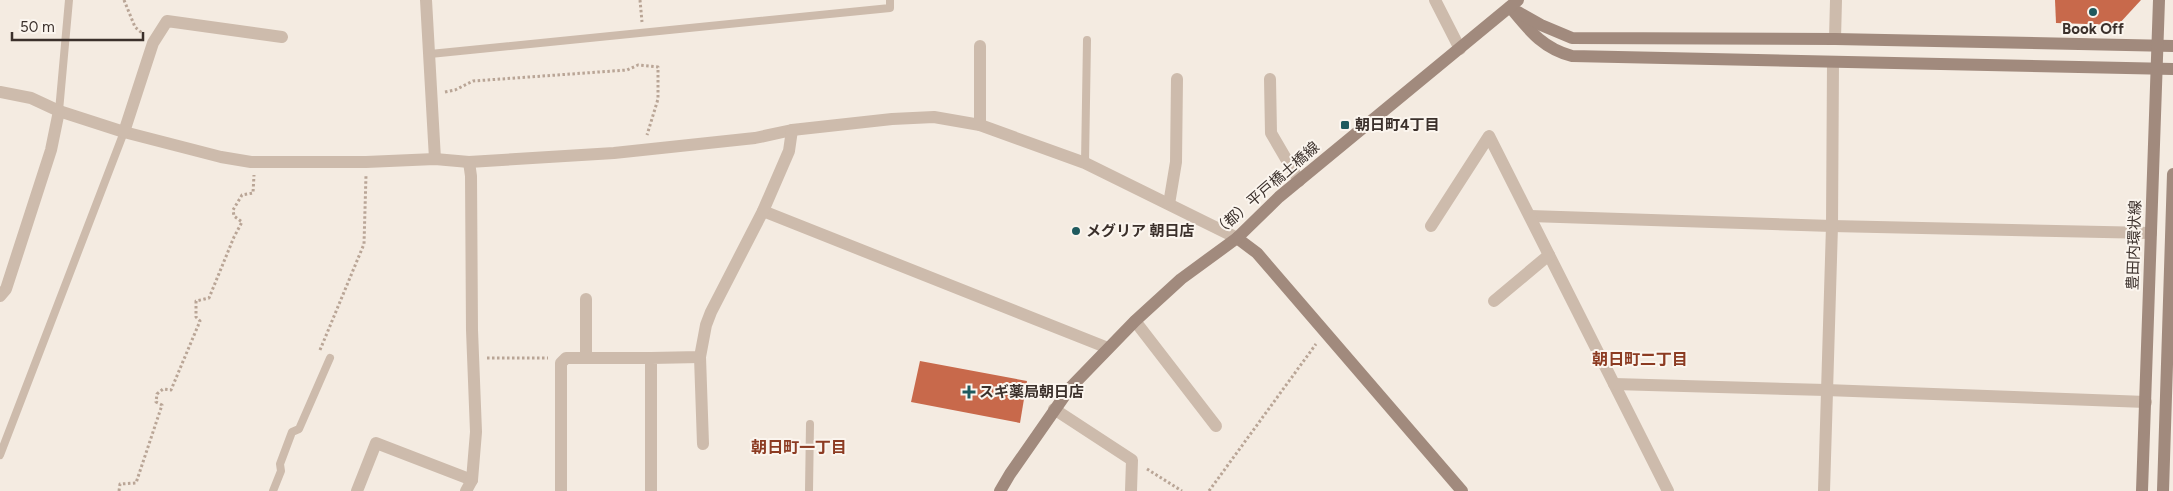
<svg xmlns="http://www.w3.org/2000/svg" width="2173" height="491" font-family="Figtree,'Noto Sans JP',sans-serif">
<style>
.building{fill:#c8694b}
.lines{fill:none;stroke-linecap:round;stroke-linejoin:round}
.path{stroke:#b9a596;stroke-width:3;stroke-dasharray:2.5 2.5;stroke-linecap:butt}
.lane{stroke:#cdbbac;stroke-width:8}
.street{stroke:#cdbbac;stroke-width:12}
.secondary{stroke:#a18a7d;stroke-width:12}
.poi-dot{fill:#1f5a5e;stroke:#fbf5ee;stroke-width:2}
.labels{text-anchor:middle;stroke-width:4;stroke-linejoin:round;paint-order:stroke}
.poi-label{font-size:15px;font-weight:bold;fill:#3b302b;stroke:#fbf5ee;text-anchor:start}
.street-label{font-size:15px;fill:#3b302b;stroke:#fbf5ee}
.neighbourhood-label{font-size:16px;font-weight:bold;fill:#8c3b22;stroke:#fbf5ee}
</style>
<rect width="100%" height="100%" fill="#f4ebe1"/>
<g class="building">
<polygon points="2055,0 2141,0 2118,25 2056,23"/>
<polygon points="920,361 1027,381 1020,423 911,402"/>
</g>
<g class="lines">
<g class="path">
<polyline points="124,0 135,27 143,34"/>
<polyline points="640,0 642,22"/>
<polyline points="445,92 455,90 473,81 627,70 638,65 658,67 658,99 647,135"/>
<polyline points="320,350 364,244 366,175"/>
<polyline points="487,358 548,358"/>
<polyline points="1147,469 1182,491"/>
<polyline points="119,491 120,484 136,483 162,405 156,402 157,394 163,389 171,390 200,321 196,317 196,301 209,298 234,237 242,222 234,216 233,210 242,195 253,193 254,175"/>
<polyline points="1209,491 1316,344"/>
</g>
<g class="lane">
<polyline points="430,54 890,8 890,0"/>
<polyline points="59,111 69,0"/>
<polyline points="1085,163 1087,40"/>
<polyline points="0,455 124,132"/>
<polyline points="273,491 281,471 280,464 292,432 299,429 330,358"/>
<polyline points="809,491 810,424"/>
</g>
<g class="street">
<polyline points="426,0 435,159"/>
<polyline points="1435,0 1460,49"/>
<polyline points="1835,39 1836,0"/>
<polyline points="980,46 980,125"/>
<polyline points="1270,79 1271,133 1299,181"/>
<polyline points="0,92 31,98 59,111 124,132 221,157 251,162 366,162 435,159 469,162 614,153 755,138 792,130 892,119 934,117 980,125 1085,163 1237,238"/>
<polyline points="124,132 153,43 167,21 282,37"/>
<polyline points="1169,204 1176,162 1177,79"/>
<polyline points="763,211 1108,348"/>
<polyline points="1530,216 1832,226 2151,233"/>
<polyline points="1431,226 1489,136 1668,491"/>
<polyline points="0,296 6,289 51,150 59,111"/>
<polyline points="1494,301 1549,255"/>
<polyline points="1135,321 1216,426"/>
<polyline points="700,357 703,444"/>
<polyline points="586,358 586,299"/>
<polyline points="1614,384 1826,390 2146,402"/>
<polyline points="1054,409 1132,460 1131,491"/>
<polyline points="357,491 376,443 472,480"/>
<polyline points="466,491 472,480 476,432 472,330 471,176 469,162"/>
<polyline points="561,491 561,363 566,358 651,358"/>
<polyline points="651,491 651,358 700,357 706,325 711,312 763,211 789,151 792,130"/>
<polyline points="1824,491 1832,226 1833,62"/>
</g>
<g class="secondary">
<path d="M1510,7c19,23 32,41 62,49l601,13"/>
<polyline points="1518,12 1541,25 1572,38 1835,39 2173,46"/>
<polyline points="1237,238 1257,253 1462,491"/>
<polyline points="1000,491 1010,474 1070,388 1135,321 1181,279 1237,238 1279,197 1518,0"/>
<polyline points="2142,491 2159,0"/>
<polyline points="2163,491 2173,174"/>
</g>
</g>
<g class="poi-dot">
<circle cx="2093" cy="12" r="5"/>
<rect x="1340" y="120" width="10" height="10" rx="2.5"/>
<circle cx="1076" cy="231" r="5"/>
<path d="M966.5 384.5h5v5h5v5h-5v5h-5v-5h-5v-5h5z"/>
</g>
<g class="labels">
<g class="poi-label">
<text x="2093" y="34" text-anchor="middle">Book Off</text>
<text x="1355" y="130">朝日町4丁目</text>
<text x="1086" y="236">メグリア 朝日店</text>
<text x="979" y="397">スギ薬局朝日店</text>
</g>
<g class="street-label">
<text transform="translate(1266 189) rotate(-41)" y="5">（都）平戸橋土橋線</text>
<text transform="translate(2134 245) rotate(-88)" y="5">豊田内環状線</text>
</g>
<g class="neighbourhood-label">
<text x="1640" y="365">朝日町二丁目</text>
<text x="799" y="453">朝日町一丁目</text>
</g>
</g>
<path d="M12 32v8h131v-8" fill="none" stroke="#3b302b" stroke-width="2.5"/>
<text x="20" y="32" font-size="15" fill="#3b302b" stroke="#fbf5ee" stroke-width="4" paint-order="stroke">50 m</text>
</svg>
